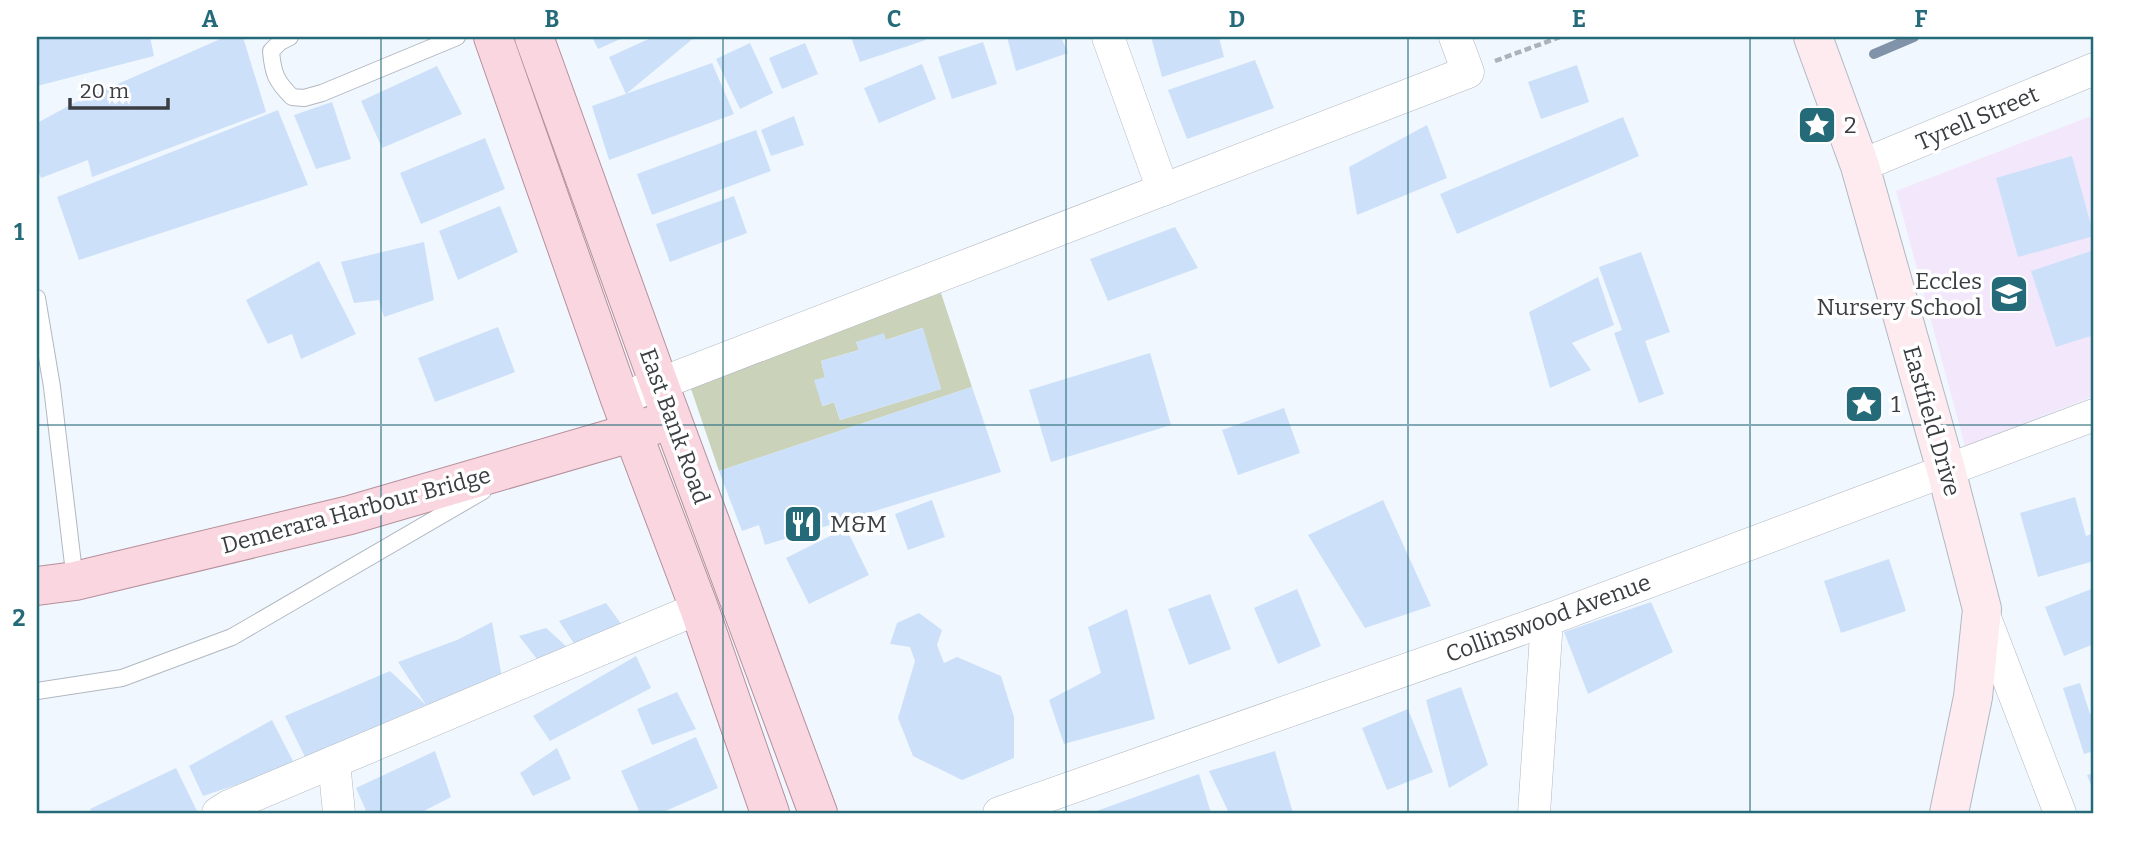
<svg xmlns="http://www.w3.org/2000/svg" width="2131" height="850" font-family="Bitter,serif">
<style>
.education{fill:#f3e7fb}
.green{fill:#cad3ba;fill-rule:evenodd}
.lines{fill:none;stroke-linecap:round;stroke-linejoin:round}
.stream{stroke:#8093a8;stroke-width:10}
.building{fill:#cce1f9}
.lane-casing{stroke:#b1b8c1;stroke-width:18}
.street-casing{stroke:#b1b8c1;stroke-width:33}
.secondary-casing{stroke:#b1b8c1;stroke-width:40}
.primary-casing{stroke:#b5909b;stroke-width:40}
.path{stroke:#adb2b8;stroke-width:4.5;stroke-dasharray:7 3.5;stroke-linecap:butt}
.lane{stroke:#fff;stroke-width:16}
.street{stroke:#fff;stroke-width:32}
.secondary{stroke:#fdebef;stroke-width:38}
.primary{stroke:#fad7e0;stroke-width:38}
.grid{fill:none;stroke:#246a79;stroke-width:2;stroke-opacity:0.55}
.labels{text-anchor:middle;stroke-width:7;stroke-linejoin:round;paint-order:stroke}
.street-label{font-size:23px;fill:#3a3d41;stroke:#fff}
.poi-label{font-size:23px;fill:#3a3d41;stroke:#fff;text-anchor:start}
.neatline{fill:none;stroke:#246a79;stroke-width:2.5}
.grid-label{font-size:23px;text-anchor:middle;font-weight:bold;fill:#246a79}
</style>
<rect width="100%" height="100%" fill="#f1f7fe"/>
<polygon class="education" points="2094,115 2094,396 1965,446 1896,191"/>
<path class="green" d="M941,293l31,94 -253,84 -30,-88zM922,328l19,61 -101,31 -6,-18 -11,4 2,-29 -4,-16 38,-11 -3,-8 30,-2z"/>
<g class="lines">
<polyline class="stream" points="1874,54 1914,37"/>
</g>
<g class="building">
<polygon points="38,37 150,37 154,56 37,86 37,38"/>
<polygon points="225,37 243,37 266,112 92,177 88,160 41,178 37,169 37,123 74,103"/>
<polygon points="592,37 625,37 598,49"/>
<polygon points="653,37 695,37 626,94 609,57"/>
<polygon points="851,37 925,37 926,40 860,62"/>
<polygon points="1007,37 1061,37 1068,53 1016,71"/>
<polygon points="1151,37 1219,37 1224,57 1162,77"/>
<polygon points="983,42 997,84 952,99 938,57"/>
<polygon points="750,43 773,93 740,109 716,59"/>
<polygon points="805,43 818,74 782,89 769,58"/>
<polygon points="1255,60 1274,108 1187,139 1168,90"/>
<polygon points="712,63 734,114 609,160 592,106"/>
<polygon points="922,64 936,99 879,123 864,88"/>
<polygon points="1577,65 1589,102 1541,119 1528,82"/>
<polygon points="437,66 462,114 382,148 361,101"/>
<polygon points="332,102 351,159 316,169 294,115"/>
<polygon points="278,110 308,185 79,260 57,197"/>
<polygon points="794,116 804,145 771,156 761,130"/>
<polygon points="1623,117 1639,156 1457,234 1440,194"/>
<polygon points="1427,125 1447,178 1357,215 1349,167"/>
<polygon points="756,130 771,171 652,215 637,174"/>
<polygon points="485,138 505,189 421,224 400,173"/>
<polygon points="2072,156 2094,236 2018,257 1996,178"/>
<polygon points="734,196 747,233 670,262 656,224"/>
<polygon points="500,206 518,252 458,280 439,231"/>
<polygon points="1175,227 1198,268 1108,301 1090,259"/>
<polygon points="424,242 434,300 384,317 379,300 354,303 341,262"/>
<polygon points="2094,250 2094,335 2056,347 2031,271"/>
<polygon points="1641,252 1670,332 1645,341 1664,394 1639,403 1614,333 1622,330 1599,267"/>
<polygon points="319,261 356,334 301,359 292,334 268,344 246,300"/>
<polygon points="1598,277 1614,325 1572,343 1591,370 1550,388 1529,312"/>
<polygon points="498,327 515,372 435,402 418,358"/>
<polygon points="923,328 941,389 840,420 834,402 822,406 814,380 825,377 821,361 859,350 856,342 884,333 886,340"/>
<polygon points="1150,353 1171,425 1051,462 1029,390"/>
<polygon points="972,387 1001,472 765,545 759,525 742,531 719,471"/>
<polygon points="1284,408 1300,453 1238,475 1222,430"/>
<polygon points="2075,497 2086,536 2094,533 2094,561 2038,577 2020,513"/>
<polygon points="932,500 945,537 908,550 895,514"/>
<polygon points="1383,500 1431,606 1365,628 1308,535"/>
<polygon points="846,528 869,575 809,604 786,558"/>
<polygon points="1889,559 1906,611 1841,633 1824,581"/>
<polygon points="2094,588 2094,644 2064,656 2045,607"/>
<polygon points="1297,589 1321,646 1278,664 1254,608"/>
<polygon points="1210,594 1231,649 1189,665 1168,609"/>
<polygon points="1651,602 1673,652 1588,694 1564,632"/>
<polygon points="606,603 622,625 577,648 559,621"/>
<polygon points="1127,609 1155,719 1064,744 1049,700 1101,673 1088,627"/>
<polygon points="919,613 942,630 937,645 944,663 957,657 1001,676 1014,717 1014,758 962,780 913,756 898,718 915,661 910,647 890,644 897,623"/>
<polygon points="492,622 502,678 474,690 426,705 398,662 457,640"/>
<polygon points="546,628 567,647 540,663 519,636"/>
<polygon points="636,656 651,688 550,741 533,716"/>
<polygon points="390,671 426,705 305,757 285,716"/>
<polygon points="2080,683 2090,714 2094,712 2094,751 2084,754 2063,688"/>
<polygon points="1461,687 1488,765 1449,788 1426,700"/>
<polygon points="677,692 696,729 652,745 637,709"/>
<polygon points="1408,709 1433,772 1387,790 1362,728"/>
<polygon points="272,720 295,765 203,796 189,766"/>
<polygon points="696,737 718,788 661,813 640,813 621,771"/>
<polygon points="557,748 571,779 533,796 520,773"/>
<polygon points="435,751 451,797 420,813 367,813 356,788"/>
<polygon points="1275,751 1293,813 1229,813 1209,771"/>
<polygon points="176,768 198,813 92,813 90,809"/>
<polygon points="2094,773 2094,793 2087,775"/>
<polygon points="1199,774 1211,813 1091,813"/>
</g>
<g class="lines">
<g class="lane-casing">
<g id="lane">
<path d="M290,37l-10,5 -9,9c2,23 5,30 21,46l12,1 18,-5 135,-56"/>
<polyline points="37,298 52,387 75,581"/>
<polyline points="37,691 122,678 232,637 483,491"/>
</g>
</g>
<g class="street-casing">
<g id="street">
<polyline points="1108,37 1163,190"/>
<polyline points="1860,166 2094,69"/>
<polyline points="620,399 1468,72 1455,37"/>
<polyline points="1982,610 2060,813"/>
<polyline points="334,762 339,813"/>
<polyline points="218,813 229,806 699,608"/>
<polyline points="999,813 1547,620 2094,415"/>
<polyline points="1534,813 1547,620"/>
</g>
</g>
<g class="secondary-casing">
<polyline id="secondary" points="1813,37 1860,166 1946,470 1982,609 1973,697 1949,813"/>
</g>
<g class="primary-casing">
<g id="primary">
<polyline points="493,37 620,399 699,608 770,813"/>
<polyline points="534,37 659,384 818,813"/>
<polyline points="37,586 75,581 350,515 634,432 657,424"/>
</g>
</g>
<polyline class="path" points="1495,61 1560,37"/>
<use href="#lane" class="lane"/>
<use href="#street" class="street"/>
<use href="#secondary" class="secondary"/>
<use href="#primary" class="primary"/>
</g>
<path class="grid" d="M381,37v776M723,37v776M1066,37v776M1408,37v776M1750,37v776M37,425h2057"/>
<defs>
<g id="sight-square" transform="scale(2.0125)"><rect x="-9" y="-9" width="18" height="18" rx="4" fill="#246a79" stroke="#fff"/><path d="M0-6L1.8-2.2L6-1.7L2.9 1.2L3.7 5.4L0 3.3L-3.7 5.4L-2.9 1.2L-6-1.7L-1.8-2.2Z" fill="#fff"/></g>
<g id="school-square" transform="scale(2.0125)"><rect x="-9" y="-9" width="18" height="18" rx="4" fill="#246a79" stroke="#fff"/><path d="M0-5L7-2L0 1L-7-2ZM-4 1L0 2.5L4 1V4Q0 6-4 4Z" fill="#fff"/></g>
<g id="restaurant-square" transform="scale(2.0125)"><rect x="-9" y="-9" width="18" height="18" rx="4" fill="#246a79" stroke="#fff"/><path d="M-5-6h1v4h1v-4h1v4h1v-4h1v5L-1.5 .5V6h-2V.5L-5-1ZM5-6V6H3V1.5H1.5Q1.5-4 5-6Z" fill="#fff"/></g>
</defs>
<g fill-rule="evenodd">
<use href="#sight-square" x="1817" y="125"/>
<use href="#school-square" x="2009" y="294"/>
<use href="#sight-square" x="1864" y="404"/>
<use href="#restaurant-square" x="803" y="524"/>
</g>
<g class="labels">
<g class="street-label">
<text transform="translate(1977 118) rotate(-23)" y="8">Tyrell Street</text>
<text transform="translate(1932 421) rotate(74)" y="8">Eastfield Drive</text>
<text transform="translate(675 426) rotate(70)" y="8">East Bank Road</text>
<text transform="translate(356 510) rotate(-15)" y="8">Demerara Harbour Bridge</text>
<text transform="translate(1548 618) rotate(-20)" y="8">Collinswood Avenue</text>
</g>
<g class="poi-label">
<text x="1844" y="133">2</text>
<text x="1982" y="289" text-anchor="end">Eccles<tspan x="1982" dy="26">Nursery School</tspan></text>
<text x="1891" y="412">1</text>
<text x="830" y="532">M&amp;M</text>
</g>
</g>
<rect width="2131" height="850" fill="none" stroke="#ffffff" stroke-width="77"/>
<path d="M70 98v10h98v-10" fill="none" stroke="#3a3d41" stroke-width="3.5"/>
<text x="80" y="98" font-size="21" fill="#3a3d41" stroke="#ffffff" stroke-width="5" paint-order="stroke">20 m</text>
<rect x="38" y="38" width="2054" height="774" class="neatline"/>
<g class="grid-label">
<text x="210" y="27">A</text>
<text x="552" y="27">B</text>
<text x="894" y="27">C</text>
<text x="1237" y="27">D</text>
<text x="1579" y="27">E</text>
<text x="1921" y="27">F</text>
<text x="19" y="240">1</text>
<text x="19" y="626">2</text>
</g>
</svg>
